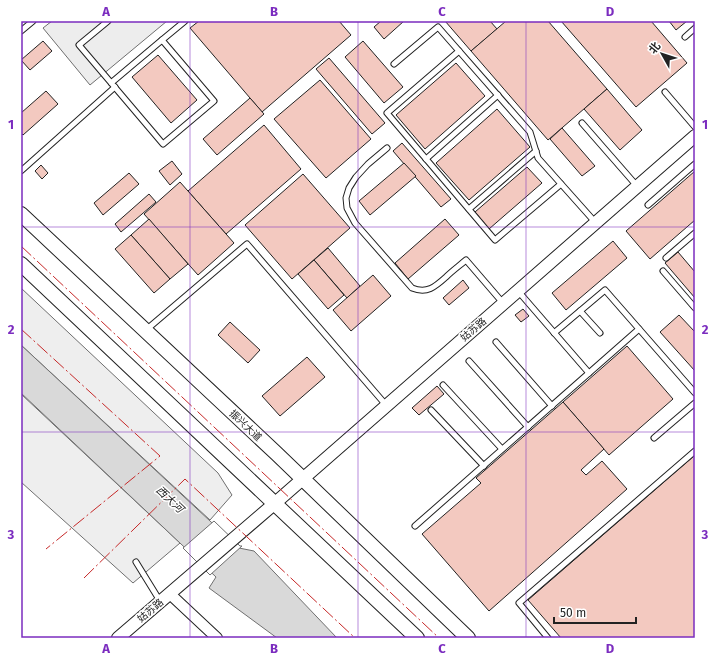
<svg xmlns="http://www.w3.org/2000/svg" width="716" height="659" font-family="'Fira Sans','Noto Sans SC',sans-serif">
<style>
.green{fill:#eee;stroke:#6f6f6f}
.parking{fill:#ededed;stroke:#6f6f6f}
.water{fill:#d9d9d9;stroke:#6f6f6f}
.pier{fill:#fff;stroke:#6f6f6f}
.building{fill:#f3c9c0;stroke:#222}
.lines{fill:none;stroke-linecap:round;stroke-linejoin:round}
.service-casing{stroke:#222;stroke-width:7}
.minor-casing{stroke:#222;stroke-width:12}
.tertiary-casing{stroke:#222;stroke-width:14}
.secondary-casing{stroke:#222;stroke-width:16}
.service{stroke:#fff;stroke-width:5}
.minor{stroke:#fff;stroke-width:10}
.tertiary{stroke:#fff;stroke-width:12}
.secondary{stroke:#fff;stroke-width:14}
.power{stroke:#c62828;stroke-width:1;stroke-dasharray:14 3 2 3;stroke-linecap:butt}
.grid{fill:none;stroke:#7b2cbf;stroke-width:1;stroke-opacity:0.55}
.labels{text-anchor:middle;stroke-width:3;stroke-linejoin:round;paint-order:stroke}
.street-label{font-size:10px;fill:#222;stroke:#fff}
.water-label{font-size:11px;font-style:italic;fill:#222;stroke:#fff}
.neatline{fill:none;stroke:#7b2cbf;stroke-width:1.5}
.grid-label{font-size:13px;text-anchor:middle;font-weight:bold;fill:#7b2cbf}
</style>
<rect width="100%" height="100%" fill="#fff"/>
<g class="green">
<polygon points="21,288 218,473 232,495 210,520 21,345"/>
<polygon points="21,394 180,543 133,583 21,482"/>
</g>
<polygon class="parking" points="52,21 167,21 90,85 43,28"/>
<polygon class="water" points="21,345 239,548 254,551 337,638 277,638 209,588 216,577 21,393"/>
<polygon class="pier" points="214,521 240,546 242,546 210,575 183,548"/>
<g class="building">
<polygon points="199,21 339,21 351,35 262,112 190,28"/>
<polygon points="381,21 404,21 384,39 374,27"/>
<polygon points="445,21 490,21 497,29 471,51"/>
<polygon points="506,21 548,21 607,89 548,140 471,51"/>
<polygon points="561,21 651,21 687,63 636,107"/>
<polygon points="669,21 687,21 676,30"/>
<polygon points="43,41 52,51 30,70 21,60"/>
<polygon points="363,41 403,87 384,103 345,57"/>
<polygon points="158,55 197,100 171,123 132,77"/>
<polygon points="329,58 385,123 372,134 316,69"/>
<polygon points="456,63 485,96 425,149 396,115"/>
<polygon points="320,80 371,139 326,178 274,119"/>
<polygon points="607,89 642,130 620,150 584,109"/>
<polygon points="46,91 58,104 23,135 21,133 21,113"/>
<polygon points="250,98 264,114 217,155 203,139"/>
<polygon points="497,109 530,147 469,200 436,163"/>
<polygon points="264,125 301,169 226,234 188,191"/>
<polygon points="562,128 595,166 582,176 550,139"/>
<polygon points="402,143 451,199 441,207 393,151"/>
<polygon points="172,161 182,174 170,185 159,171"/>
<polygon points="404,163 416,176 370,215 359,201"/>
<polygon points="41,165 48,173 42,179 35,171"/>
<polygon points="527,167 542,183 489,229 475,212"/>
<polygon points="695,171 695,220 650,259 626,231"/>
<polygon points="129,173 139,184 103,215 94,203"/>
<polygon points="303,174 350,228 292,279 245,225"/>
<polygon points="180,182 234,243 198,275 144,214"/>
<polygon points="149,194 156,202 121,232 115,224"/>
<polygon points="149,219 188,264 170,279 131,235"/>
<polygon points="445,219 459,235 408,279 395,263"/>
<polygon points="131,235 170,279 154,293 115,249"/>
<polygon points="613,241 627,258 566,310 552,293"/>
<polygon points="328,248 360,286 347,298 314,260"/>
<polygon points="678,252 695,272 695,298 665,263"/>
<polygon points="314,260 344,295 328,309 298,274"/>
<polygon points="373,275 391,296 351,331 333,310"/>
<polygon points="463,280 469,288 449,305 443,298"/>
<polygon points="523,309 529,316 521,322 515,315"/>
<polygon points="679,315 695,332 695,371 660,332"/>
<polygon points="230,322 260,350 248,363 218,335"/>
<polygon points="627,346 673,399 609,455 563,402"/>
<polygon points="307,357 325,377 280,416 262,396"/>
<polygon points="437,386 444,394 419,415 412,408"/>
<polygon points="563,402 604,449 581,470 586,475 602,461 627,489 489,611 422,534 481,483 476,478"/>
<polygon points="695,455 695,638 561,638 528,600"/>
</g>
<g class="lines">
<g class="service-casing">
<g id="service">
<polyline points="108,21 79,45 163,144 214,101 162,40 111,83"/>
<polyline points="21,31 33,21"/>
<polyline points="685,37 695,28"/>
<polyline points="162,40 185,21"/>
<polyline points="459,51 387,113 495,240 561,184"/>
<polyline points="394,64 438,27 530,132 538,158 595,222"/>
<polyline points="665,92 695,127"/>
<polyline points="582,123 637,186"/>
<path d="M387,148l-19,16 -12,13 -7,11 -3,10 1,10 8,15 57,65c15,6 23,-1 34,-11 6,-6 13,-11 20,-17l37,43"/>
<polyline points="426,159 498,95"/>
<polyline points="21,171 115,87"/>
<polyline points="648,205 695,164"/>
<polyline points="469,209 536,151"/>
<polyline points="666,258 695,233"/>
<polyline points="663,271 695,308"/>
<polyline points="518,291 589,373"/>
<polyline points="580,311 600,333"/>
<polyline points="146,330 247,244 386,405"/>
<polyline points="554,333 605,290 695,393"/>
<polyline points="496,342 552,406"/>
<polyline points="469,361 528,427"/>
<polyline points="443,385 502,449"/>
<polyline points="431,410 484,466"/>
<polyline points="654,438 695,403"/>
<polyline points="415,526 639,329"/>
<polyline points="136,562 160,601"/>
<polyline points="548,638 519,603 695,451"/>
</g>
</g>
<g class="minor-casing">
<polyline id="minor" points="170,594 217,638"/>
</g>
<g class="tertiary-casing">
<polyline id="tertiary" points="118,638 274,504 695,136"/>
</g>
<g class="secondary-casing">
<g id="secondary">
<polyline points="21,214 277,454 468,638"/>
<polyline points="21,264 417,638"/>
</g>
</g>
<use href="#service" class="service"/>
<use href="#minor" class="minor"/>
<use href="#tertiary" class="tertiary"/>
<use href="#secondary" class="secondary"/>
<g class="power">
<polyline points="21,246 439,638"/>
<polyline points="21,329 160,456 46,549"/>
<polyline points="84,578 185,479 355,638"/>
</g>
</g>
<path class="grid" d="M190,21v617M358,21v617M526,21v617M21,227h674M21,432h674"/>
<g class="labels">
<g class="street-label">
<text transform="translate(473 329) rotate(-41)" y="4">姑苏路</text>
<text transform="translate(246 425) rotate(43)" y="4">振兴大道</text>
<text transform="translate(150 610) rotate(-40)" y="4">姑苏路</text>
</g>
<g class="water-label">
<text transform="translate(170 499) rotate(43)" y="4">西大河</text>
</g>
</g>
<rect width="716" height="659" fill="none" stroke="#ffffff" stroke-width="44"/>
<g transform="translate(662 54) rotate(309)" stroke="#ffffff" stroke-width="3" paint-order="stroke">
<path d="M0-3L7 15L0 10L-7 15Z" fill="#222222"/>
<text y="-6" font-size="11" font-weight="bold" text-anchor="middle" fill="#222222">北</text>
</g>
<path d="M554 617v6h82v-6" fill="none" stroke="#222222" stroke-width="2"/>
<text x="560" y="617" font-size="12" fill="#222222" stroke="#ffffff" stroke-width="3" paint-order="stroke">50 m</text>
<rect x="22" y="22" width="672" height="615" class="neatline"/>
<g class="grid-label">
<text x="106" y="16">A</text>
<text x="274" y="16">B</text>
<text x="442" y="16">C</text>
<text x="610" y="16">D</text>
<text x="11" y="129">1</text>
<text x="705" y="129">1</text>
<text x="11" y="334">2</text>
<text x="705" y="334">2</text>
<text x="11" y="539">3</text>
<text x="705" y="539">3</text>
<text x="106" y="653">A</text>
<text x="274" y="653">B</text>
<text x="442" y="653">C</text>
<text x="610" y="653">D</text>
</g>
</svg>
